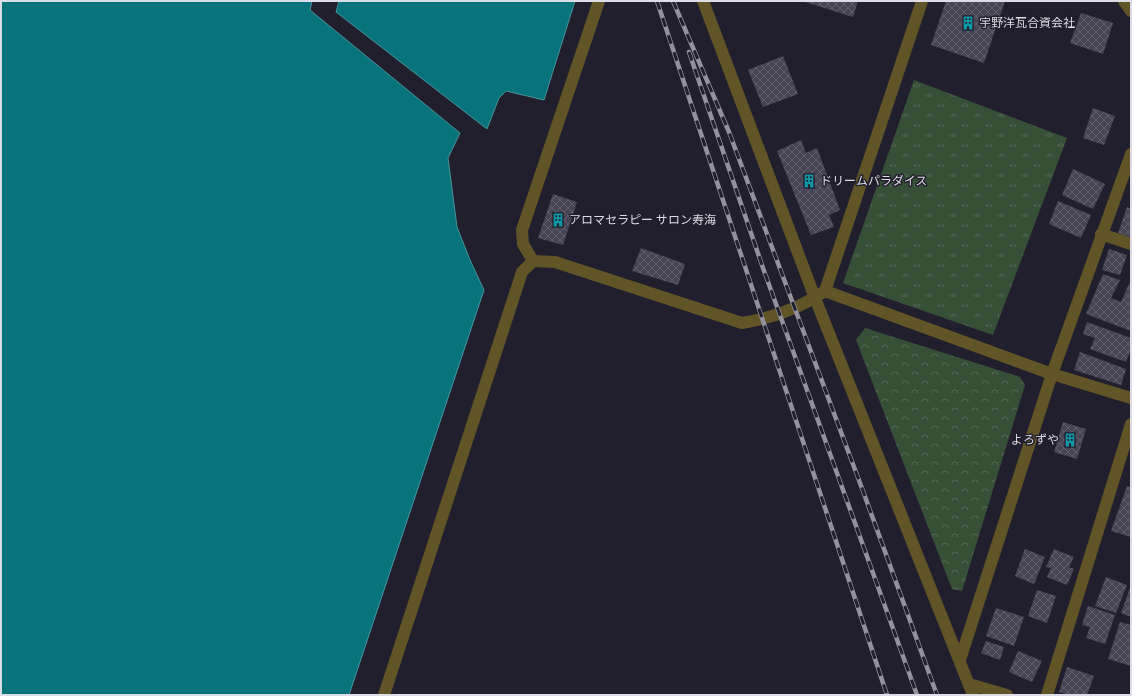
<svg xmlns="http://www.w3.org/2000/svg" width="1132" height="696" font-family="Figtree,'Noto Sans JP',sans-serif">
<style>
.grass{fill:url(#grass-tufts)}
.park{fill:url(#park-crowns)}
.water{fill:#07747b;stroke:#48939b}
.building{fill:url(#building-cross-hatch)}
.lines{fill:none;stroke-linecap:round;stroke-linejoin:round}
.minor{stroke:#615528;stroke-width:12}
.rail-casing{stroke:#93919d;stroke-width:4.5}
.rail{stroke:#211e2d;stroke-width:3;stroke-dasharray:9;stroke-linecap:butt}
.labels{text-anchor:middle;stroke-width:3;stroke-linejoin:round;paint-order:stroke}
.poi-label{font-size:12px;fill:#dedce6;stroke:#211e2d;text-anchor:start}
</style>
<defs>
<pattern id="grass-tufts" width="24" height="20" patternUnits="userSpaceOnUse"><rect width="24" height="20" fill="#365037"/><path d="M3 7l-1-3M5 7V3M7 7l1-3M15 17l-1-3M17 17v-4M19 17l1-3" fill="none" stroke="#536954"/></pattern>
<pattern id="park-crowns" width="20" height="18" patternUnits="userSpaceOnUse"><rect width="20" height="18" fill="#365037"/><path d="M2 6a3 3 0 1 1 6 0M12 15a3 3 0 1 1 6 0" fill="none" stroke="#536954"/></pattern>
<pattern id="building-cross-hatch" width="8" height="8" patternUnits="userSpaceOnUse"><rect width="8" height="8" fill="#474455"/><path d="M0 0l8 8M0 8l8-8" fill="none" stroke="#615e6d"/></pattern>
</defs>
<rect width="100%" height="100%" fill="#211e2d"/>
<polygon class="grass" points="914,80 1067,138 993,335 843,283"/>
<polygon class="park" points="865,328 1020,377 1025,385 962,591 952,589 856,340"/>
<g class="water">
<polygon points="1,1 312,1 310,10 460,133 448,158 457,227 470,260 484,290 349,695 1,695"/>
<polygon points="339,1 575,1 544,100 506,91 499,98 487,129 336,12"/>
</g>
<g class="building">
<polygon points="802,1 858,1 853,17"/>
<polygon points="946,1 1005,1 984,63 931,45"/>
<polygon points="1081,13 1113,23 1103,54 1070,43"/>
<polygon points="783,56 798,94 763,107 748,70"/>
<polygon points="1093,108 1115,116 1104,145 1083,138"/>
<polygon points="801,140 806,153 817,148 840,210 829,215 834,227 811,235 777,151"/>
<polygon points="1073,169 1105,184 1093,209 1062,195"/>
<polygon points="553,194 577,202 563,245 538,238"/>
<polygon points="1058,201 1091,215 1081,238 1049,224"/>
<polygon points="1127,207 1131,209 1131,238 1118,233"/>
<polygon points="641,248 685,264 678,285 632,271"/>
<polygon points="1109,249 1127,255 1120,275 1102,270"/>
<polygon points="1103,274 1120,280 1111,298 1121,302 1129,284 1131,284 1131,331 1086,314"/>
<polygon points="1087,322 1131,338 1131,349 1126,362 1090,349 1095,338 1083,334"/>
<polygon points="1080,352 1126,369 1121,385 1074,370"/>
<polygon points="1063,422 1086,429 1077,459 1054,452"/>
<polygon points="1127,486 1131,487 1131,537 1111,531"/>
<polygon points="1025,549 1045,557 1034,584 1015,576"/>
<polygon points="1054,549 1074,557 1069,567 1074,569 1067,585 1047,577 1051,568 1046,567"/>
<polygon points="1106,577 1127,585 1116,613 1095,606"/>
<polygon points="1131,585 1131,617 1121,613"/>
<polygon points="1037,590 1056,596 1047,623 1028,616"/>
<polygon points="1088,606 1115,615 1105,644 1086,638 1090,627 1082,625"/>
<polygon points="996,608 1024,617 1014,646 986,636"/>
<polygon points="1120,622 1131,625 1131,666 1108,659"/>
<polygon points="986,641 1004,647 1000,660 981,653"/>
<polygon points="1018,651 1042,661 1032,682 1009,672"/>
<polygon points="1067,667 1094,676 1087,695 1068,695 1059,692"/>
</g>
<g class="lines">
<g class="minor">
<polyline points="703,1 815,298 973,695"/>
<polyline points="1124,1 1131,11"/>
<polyline points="1101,234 1131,244"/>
<polyline points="533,261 523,244 522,230 599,1"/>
<polyline points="825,291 1052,374 1131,398"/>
<polyline points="960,660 1052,374 1131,154"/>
<polyline points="969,684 1007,695"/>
<path d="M384,695l138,-423 11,-11 22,1 187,61c31,-5 57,-14 83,-32l97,-290"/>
<polyline points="1047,695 1131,424"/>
</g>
<g class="rail-casing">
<g id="rail">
<polyline points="657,1 887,695"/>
<polyline points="673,1 729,132 863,491 937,695"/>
<polyline points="689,52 763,268 917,695"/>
</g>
</g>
<use href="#rail" class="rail"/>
</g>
<defs>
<g id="building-bare" transform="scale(1.08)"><path d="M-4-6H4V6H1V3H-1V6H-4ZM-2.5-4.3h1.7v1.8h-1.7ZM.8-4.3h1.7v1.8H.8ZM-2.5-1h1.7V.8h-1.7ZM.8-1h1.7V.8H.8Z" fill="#0f9aa8" stroke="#211e2d" stroke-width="2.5" paint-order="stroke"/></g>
</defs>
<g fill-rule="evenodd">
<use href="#building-bare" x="968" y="23"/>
<use href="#building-bare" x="809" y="181"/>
<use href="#building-bare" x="558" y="220"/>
<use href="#building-bare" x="1070" y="440"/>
</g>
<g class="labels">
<g class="poi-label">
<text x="979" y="27">宇野洋瓦合資会社</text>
<text x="820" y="185">ドリームパラダイス</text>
<text x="569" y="224">アロマセラピー サロン寿海</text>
<text x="1059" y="444" text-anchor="end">よろずや</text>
</g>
</g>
<rect width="1132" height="696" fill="none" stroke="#dedce6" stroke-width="4"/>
</svg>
